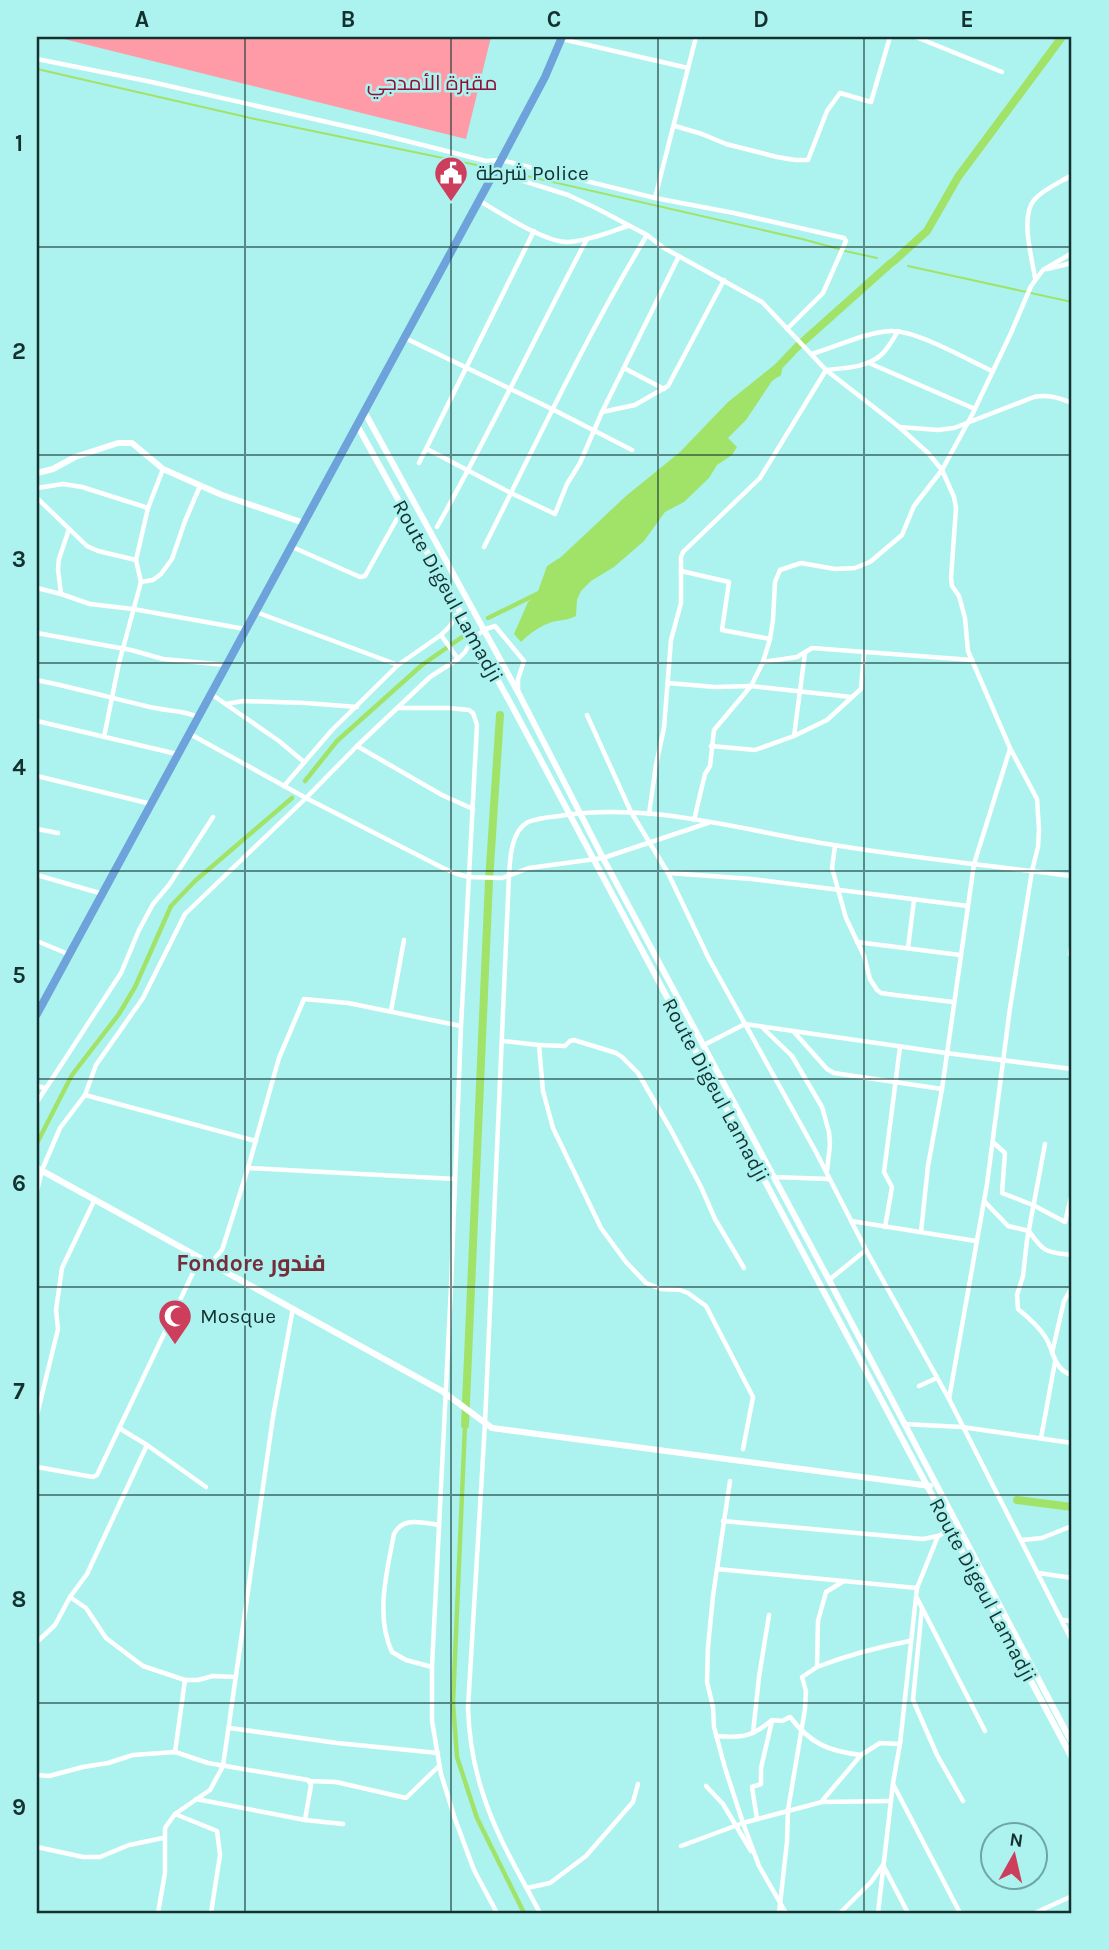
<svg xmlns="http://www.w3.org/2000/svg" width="1109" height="1950" font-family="Karla,Cairo,sans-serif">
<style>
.green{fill:#fe9ba7}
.water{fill:#a1e368}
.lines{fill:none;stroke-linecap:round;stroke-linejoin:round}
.stream{stroke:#a1e368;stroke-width:2}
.canal{stroke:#a1e368;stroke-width:4.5}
.river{stroke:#a1e368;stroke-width:8}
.minor{stroke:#fff;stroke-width:4.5}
.tertiary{stroke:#fff;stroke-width:6}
.secondary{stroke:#fff;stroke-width:6}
.trunk{stroke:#6ea2da;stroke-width:8}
.grid{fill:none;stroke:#143130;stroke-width:2;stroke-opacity:0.55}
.labels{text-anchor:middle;stroke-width:5;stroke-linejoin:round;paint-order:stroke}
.park-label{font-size:21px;fill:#900f35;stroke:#acf3f0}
.poi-label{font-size:21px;fill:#143130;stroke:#acf3f0;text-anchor:start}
.street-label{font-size:21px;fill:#143130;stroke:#acf3f0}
.neighbourhood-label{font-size:23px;font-weight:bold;fill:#742d39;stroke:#acf3f0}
.neatline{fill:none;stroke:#143130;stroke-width:2.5}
.grid-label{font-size:23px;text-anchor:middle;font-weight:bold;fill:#143130}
</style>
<rect width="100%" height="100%" fill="#acf3f0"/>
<polygon class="green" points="56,37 491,37 466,139"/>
<path class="water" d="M783,358l1,3 -3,14 -9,6 -26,39 -18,18 9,9 -5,8 -15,10 -8,13 -25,24 -19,10 -21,29 -30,26 -23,14 -10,10 -4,9 -1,16c-7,4 -15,4 -24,6 -12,4 -22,11 -31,20l-7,-8 14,-32 9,-8 10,-28 14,-9 65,-61 54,-44 48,-50z"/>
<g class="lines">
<g class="stream">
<polyline points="37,69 255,119 491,168"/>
<polyline points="500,170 802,239 839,249"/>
<polyline points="845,251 877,258"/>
<polyline points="908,266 1072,302"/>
</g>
<g class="canal">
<polyline points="488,618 541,592"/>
<polyline points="305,781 337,741 422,665 465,635"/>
<polyline points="37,1143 72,1075 119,1014 135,987 171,906 195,881 292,798"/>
<polyline points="465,1425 453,1703 457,1757 477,1818 524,1913"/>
</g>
<g class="river">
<polyline points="894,261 927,231 958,177 1062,37"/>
<polyline points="778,367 797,347 891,263"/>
<polyline points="465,1425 489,881 500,715"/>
<polyline points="1017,1500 1072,1507"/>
</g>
<g class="minor">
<polyline points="916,37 1002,72"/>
<polyline points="562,39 688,68"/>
<polyline points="37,59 147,81 371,132 486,161 501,160 655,198 734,213 844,238 846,241 823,293 787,329"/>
<polyline points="675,126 702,134 726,144 777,157 795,160 808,160 827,111 840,93 871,102 890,37"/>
<polyline points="495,172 568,195 596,208 647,235 664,248 762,302 826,370 898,426 928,453 942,470 954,497 956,508 951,578 952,586 959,596 965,618 968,651 1010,748 1037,799 1039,830 1038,847 1032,871 1010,1008 987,1184 949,1399"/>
<polyline points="655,198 696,37"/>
<path d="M478,200c21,12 67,43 90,42 20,-1 41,-10 60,-16"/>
<polyline points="1047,269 1072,263"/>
<path d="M1035,278c-3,-20 -15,-61 -1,-78 9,-11 27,-18 38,-25"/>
<polyline points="405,338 552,409 632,450"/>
<path d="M812,354c24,-7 54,-22 79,-23 25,-1 77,29 101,40"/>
<polyline points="869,363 975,409"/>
<polyline points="624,368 664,389"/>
<polyline points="602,412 635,405 668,386 724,280"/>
<path d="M899,427l39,3 16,-2 80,-31c14,-3 25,1 38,6"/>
<polyline points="427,449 511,493 555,514 567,484 580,463 602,412 679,256"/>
<polyline points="419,463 534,231"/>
<polyline points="37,488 63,484 82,487 148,508"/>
<polyline points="37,498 87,546 98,551 136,560"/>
<path d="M437,527c53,-94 99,-192 150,-288"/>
<polyline points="290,546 360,577 365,576 403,508"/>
<path d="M484,547c53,-105 102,-211 163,-312"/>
<polyline points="681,571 729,582 722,630 770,639"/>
<polyline points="141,582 136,560 148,508 163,469"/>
<polyline points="37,588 61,594 90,604 133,609 245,629"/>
<polyline points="61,594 58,569 59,559 69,529"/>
<polyline points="256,612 398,665"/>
<polyline points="37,633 131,650 163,659 226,665"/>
<polyline points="441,635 458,659"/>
<polyline points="763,662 797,657 812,648 972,660"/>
<path d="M37,680c38,8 75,18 113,27 15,4 35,3 48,10"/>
<polyline points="668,683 715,687 751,686 851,697"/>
<polyline points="211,694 279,741 304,762"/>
<polyline points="226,704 243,701 306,703 357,707"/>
<polyline points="398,708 449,708 469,710 473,713 477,725 461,1026 451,1287 432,1667 432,1721 441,1774 455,1819 474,1870 497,1913"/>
<polyline points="587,715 631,812 668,873 709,959 816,1152 866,1250 949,1399 1072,1641"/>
<polyline points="37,721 177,754"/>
<polyline points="190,734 306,798 443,868 457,874 469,877 502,878 529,868 603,858 708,823"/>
<polyline points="794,736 805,653"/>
<polyline points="104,737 119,663 141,582 153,580 161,574 172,559 185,521 200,486"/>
<polyline points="357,746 442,795 473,809"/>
<polyline points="711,746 755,750 794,736 827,720 861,689 864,653"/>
<polyline points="37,776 151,804"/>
<polyline points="284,786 332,730 398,665 441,635 450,626 456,615"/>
<path d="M649,814l7,-49 8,-37 7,-88 10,-37v-46l2,-5 77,-74 66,-108c17,-2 41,-2 55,-15 7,-6 12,-16 17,-24"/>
<polyline points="694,820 705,774 710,766 714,730 751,686 763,662 770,639 773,620 775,582 780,570 801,563 835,569 855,568 870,562 902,535 914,506 942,470 972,415 1011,333 1031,286 1043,270 1072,253"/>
<polyline points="37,829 58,833"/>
<polyline points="835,846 832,868 846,918 864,956 870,979 877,990 881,993 895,995 953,1002"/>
<polyline points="669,873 752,879 968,906"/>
<polyline points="37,875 103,894"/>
<polyline points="37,941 68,954"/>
<polyline points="857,942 960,955"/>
<polyline points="1072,943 1070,954 1072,959"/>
<polyline points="908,948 914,900"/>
<polyline points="391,1011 404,940"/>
<polyline points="762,1027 792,1056 822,1107 829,1132 830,1144 827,1171"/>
<polyline points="794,1032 827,1069 834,1073 942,1089"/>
<polyline points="503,1041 539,1045 543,1091 553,1128 601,1228 626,1262 646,1283 661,1289 680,1290 688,1293 706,1306 753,1397 743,1449"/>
<polyline points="539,1045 565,1046 570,1041 574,1040 616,1053 622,1057 638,1073 671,1130 701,1187 715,1219 744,1268"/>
<polyline points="704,1045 745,1024 946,1053 1072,1069"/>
<polyline points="37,1086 45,1088"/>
<polyline points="85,1095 256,1141"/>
<polyline points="37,1102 121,973 139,930 153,904 169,885 213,817"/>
<polyline points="994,1143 1005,1153 1002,1193 1033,1205 1065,1222 1072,1193"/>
<path d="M1045,1144l-18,96 -4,36 -6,19 1,14c10,8 21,18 28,29 8,14 8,32 26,37"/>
<polyline points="248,1168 455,1179"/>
<polyline points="774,1177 829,1179"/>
<polyline points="37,1191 42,1170 60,1128 85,1095 96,1065 143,998 185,914 306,798 357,746 430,677 458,659 465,652 473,638 486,629 495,626 524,661 518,679 518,690"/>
<path d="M985,1202l23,24 21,5c15,22 17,21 43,24"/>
<polyline points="851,1221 976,1241"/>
<polyline points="885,1227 892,1187 884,1172 900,1047"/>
<polyline points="921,1232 928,1166 942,1089 974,864 1010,749"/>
<polyline points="211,1263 222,1250 248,1168 279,1058 304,999 348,1003 461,1026"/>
<polyline points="829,1280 866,1250"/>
<polyline points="1052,1353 1064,1301 1072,1287"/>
<polyline points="919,1386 937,1378"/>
<polyline points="37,1415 58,1329 56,1310 62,1268 95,1199"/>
<polyline points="904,1424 962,1427 1072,1443"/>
<polyline points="119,1428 147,1445 206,1487"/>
<polyline points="1041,1438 1055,1362"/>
<polyline points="37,1467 93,1477 97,1475 200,1258"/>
<polyline points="730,1481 713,1596 708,1647 707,1682 713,1707 714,1727 725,1768 743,1823 759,1866 786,1913"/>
<polyline points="723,1521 923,1539 938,1536 951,1529"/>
<polyline points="1022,1540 1042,1538 1072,1526"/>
<polyline points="717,1569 917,1588"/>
<polyline points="1039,1573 1072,1578"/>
<polyline points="70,1597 86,1608 106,1638 143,1666 185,1680 198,1680 213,1676 235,1677"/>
<polyline points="917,1598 985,1731"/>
<polyline points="922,1608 913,1700 937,1755 963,1801"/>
<polyline points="1062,1620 1072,1621"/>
<polyline points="37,1642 55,1625 70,1597 87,1574 147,1445"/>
<path d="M432,1667l-26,-7 -14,-8c-17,-36 -5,-81 2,-118 9,-18 29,-11 45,-9"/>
<path d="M817,1667c31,-12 61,-20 93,-26"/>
<polyline points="230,1728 337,1743 438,1753"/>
<polyline points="753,1733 759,1677 769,1615"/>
<path d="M716,1736c26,2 36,1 56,-16l10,1 8,-4c21,27 38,34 71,38"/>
<polyline points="175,1752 185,1680"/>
<polyline points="37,1775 49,1776 83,1767 108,1763 133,1755 175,1752 208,1763 308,1780 311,1785 305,1820"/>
<polyline points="309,1781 336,1782 406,1798 439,1766"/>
<polyline points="893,1784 960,1913"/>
<polyline points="706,1786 723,1804 751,1851"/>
<polyline points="196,1799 305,1820 343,1824"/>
<polyline points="822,1801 861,1755 880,1743 900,1744"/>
<polyline points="175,1814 217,1831 220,1855 211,1913"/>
<polyline points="757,1819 752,1787 761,1784 761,1768 772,1721"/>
<polyline points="681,1846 743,1823 822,1802 891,1801"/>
<polyline points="37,1847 83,1857 100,1857 129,1845 163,1838"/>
<polyline points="527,1888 550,1883 586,1856 633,1802 638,1784"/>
<polyline points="158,1913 165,1873 165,1828 175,1814 210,1790 223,1766 273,1417 293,1308"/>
<path d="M540,1913c-20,-38 -44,-77 -57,-119 -9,-27 -14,-57 -15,-86l17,-285 24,-548c1,-16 2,-44 19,-53 9,-4 21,-5 31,-6 91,-15 185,15 275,29 79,13 159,21 238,31"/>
<polyline points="779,1913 787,1842 788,1810 805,1709 806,1691 802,1677 817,1667 818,1621 826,1592 844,1581"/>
<polyline points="840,1913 871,1882 883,1865 908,1913"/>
<polyline points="878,1913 893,1783 900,1744 917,1588 938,1536"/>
<polyline points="1035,1913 1072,1896"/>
</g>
<polyline class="tertiary" points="37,473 53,469 75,457 118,443 132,443 163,469 222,495 304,523"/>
<g class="secondary">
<polyline points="364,411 519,694 603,858 829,1280 1072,1743"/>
<polyline points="357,425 512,706 1072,1758"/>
<polyline points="37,1168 442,1391 492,1428 930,1486"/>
</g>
<polyline class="trunk" points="37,1014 501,160 545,77 562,37"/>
</g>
<path class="grid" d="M245,37v1876M451,37v1876M658,37v1876M864,37v1876M37,247h1035M37,455h1035M37,663h1035M37,871h1035M37,1079h1035M37,1287h1035M37,1495h1035M37,1703h1035"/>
<defs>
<g id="civic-pin" transform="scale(1.75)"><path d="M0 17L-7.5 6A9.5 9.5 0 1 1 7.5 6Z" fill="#cd3d5c" stroke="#acf3f0"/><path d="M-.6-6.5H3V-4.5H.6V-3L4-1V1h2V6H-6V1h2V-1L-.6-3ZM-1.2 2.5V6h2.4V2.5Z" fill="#fff"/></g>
<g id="mosque-pin" transform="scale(1.75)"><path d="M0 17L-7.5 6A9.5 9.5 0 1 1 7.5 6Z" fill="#cd3d5c" stroke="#acf3f0"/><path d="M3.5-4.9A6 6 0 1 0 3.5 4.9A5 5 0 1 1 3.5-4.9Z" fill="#fff"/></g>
</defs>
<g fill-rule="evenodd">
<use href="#civic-pin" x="451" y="173"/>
<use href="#mosque-pin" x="175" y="1316"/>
</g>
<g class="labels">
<g class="park-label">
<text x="432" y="90">مقبرة الأمدجي</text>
</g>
<g class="poi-label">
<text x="476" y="180">شرطة Police</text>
<text x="200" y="1323">Mosque</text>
</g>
<g class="street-label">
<text transform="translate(448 591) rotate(61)" y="7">Route Digeul Lamadji</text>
<text transform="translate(716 1090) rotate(62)" y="7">Route Digeul Lamadji</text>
<text transform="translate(983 1590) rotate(62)" y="7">Route Digeul Lamadji</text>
</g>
<g class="neighbourhood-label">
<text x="251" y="1271">Fondore فندور</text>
</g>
</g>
<rect width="1109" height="1950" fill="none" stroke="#acf3f0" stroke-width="77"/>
<g transform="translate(1014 1856) rotate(8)"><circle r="33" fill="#acf3f0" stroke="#6fa5a3" stroke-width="2"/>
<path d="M0-5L12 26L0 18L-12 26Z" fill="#cd3d5c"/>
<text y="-10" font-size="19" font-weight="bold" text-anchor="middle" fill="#143130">N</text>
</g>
<rect x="38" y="38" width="1032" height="1874" class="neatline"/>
<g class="grid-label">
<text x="142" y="27">A</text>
<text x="348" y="27">B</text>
<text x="554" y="27">C</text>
<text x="761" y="27">D</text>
<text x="967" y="27">E</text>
<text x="19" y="151">1</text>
<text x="19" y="359">2</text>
<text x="19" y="567">3</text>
<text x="19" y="775">4</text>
<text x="19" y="983">5</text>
<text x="19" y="1191">6</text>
<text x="19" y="1399">7</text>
<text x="19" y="1607">8</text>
<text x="19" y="1815">9</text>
</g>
</svg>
